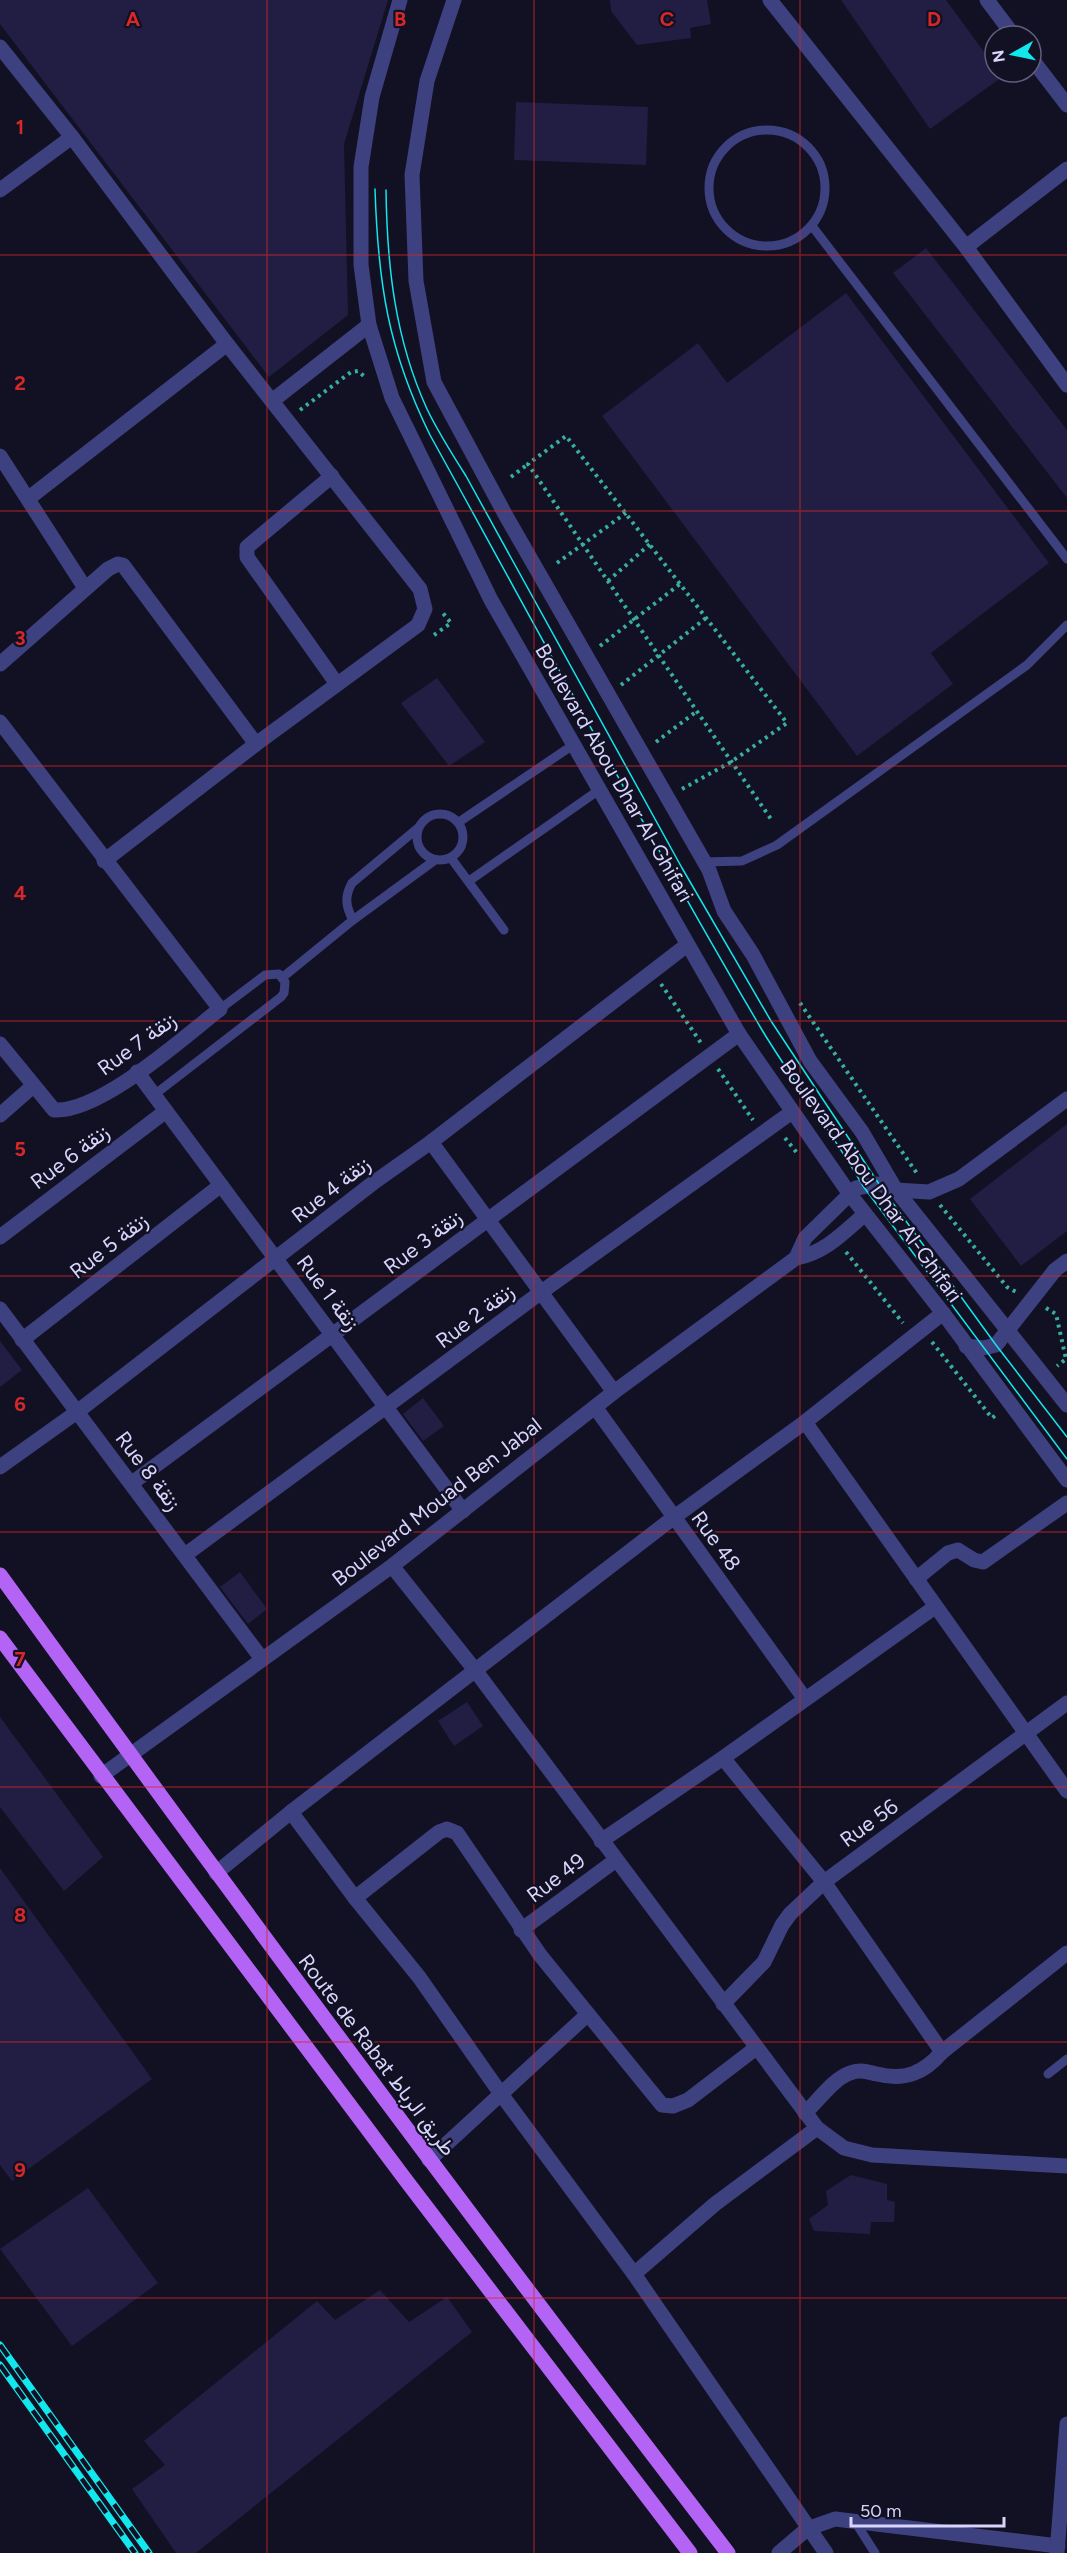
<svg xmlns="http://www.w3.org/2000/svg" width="1067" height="2553" font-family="Figtree,Vazirmatn,sans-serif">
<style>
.building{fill:#221d43}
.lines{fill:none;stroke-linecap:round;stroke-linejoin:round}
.path{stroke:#38ae9e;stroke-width:4;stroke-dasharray:3 4.5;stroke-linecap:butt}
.service{stroke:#3e417f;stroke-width:9}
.minor{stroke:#3e417f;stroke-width:15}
.tertiary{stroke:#3e417f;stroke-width:15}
.primary{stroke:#b464f4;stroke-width:15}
.tram{stroke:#11e7ec;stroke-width:1.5}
.rail-casing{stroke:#11e7ec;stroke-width:7}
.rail{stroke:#121023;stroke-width:4.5;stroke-dasharray:14;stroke-linecap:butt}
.grid{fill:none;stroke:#d62828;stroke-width:1.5;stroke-opacity:0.55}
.labels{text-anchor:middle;stroke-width:4.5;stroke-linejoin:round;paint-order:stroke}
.street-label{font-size:21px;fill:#d7d5fc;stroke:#121023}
.grid-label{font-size:20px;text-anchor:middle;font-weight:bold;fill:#d62828;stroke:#121023;stroke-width:4.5;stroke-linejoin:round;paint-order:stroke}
</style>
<rect width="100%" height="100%" fill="#121023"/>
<g class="building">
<polygon points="0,0 388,0 344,144 348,315 269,377 0,24"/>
<polygon points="610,0 707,0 711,24 690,28 691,38 637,45 611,11"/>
<polygon points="841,0 946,0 995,67 995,72 998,72 1002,77 930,129"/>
<polygon points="516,102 648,107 646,165 514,160"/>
<polygon points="926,248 1067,430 1067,498 893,273"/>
<polygon points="846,293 1049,563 931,653 953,684 857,756 602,416 698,343 727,383"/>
<polygon points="437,678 485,742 449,766 401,703"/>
<polygon points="1067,1124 1067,1231 1021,1266 970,1199"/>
<polygon points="0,1341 22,1370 0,1387"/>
<polygon points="423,1398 444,1426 423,1441 403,1414"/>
<polygon points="240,1572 267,1609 248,1624 220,1587"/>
<polygon points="467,1702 483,1726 454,1746 438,1721"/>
<polygon points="0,1717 103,1857 64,1891 0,1807"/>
<polygon points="0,1868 152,2079 12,2181 0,2165"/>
<polygon points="851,2175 887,2184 887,2200 895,2202 894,2222 871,2222 870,2234 814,2231 809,2219 828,2205 826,2191"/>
<polygon points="88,2188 158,2283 72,2346 0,2249"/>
<polygon points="380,2290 409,2322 447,2297 472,2332 196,2553 176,2553 132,2489 165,2465 144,2441 317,2301 335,2320"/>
</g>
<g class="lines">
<g class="path">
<polyline points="300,410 351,372 358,371 366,378"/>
<polyline points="511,477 528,464"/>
<polyline points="557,563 626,513"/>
<polyline points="608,581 650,544"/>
<polyline points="434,635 451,623 442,612"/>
<polyline points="600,646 680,584"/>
<polyline points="621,685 706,618"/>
<polyline points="656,742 697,711"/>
<path d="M682,789l49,-27 56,-39 -221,-287 -38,28c81,119 163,239 245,358"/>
<polyline points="661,984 701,1043"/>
<polyline points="800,1003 918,1175"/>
<polyline points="718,1069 753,1120"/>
<polyline points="785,1138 797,1153"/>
<polyline points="940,1205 1007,1287 1018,1293"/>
<polyline points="846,1252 903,1323"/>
<polyline points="1046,1308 1056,1314 1066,1359 1057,1366"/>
<polyline points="932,1342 992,1418 997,1414"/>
</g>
<g class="service">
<circle cx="767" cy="188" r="58"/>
<polyline points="812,226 1067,559"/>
<circle cx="440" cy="837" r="23"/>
<polyline points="459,822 573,745"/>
<polyline points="451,858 504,930"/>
<polyline points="705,862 742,861 777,845 1027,665 1067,625"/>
<polyline points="469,881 599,790"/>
<path d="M353,920c-7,-13 -9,-23 -1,-37l66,-55"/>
<polyline points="283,977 353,920 435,860"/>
<polyline points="154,1095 281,997 284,993 285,982 279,974 265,975 220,1009"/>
<polyline points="1048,2074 1067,2059"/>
<polyline points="854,2520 875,2553"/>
</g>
<g class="minor">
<polyline points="770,0 966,247 1067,385"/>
<polyline points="987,0 1014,36"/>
<polyline points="0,47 72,137 227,344 420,589 425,609 418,625 256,744 104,861"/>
<polyline points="1031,58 1067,105"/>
<polyline points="0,190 72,137"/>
<polyline points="966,247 1067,169"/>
<polyline points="272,401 369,325"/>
<polyline points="0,456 85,588"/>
<polyline points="332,476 247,547 247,557 337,684"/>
<polyline points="29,498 227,344"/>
<polyline points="0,664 108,569 118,564 123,565 256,744"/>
<path d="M0,722l220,287c-37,29 -120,104 -166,101l-54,-66"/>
<polyline points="137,1072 463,1511"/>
<polyline points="0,1115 33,1086"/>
<polyline points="431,1142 614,1392"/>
<polyline points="0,1237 166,1111"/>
<polyline points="0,1309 262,1659"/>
<polyline points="22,1340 221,1185"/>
<polyline points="595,1407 805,1699"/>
<polyline points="805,1422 1067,1791"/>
<polyline points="0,1467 77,1412 373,1183 431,1142 687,945"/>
<polyline points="132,1483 739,1034"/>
<polyline points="185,1555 540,1293 792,1112"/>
<polyline points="392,1566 475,1670 817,2128 844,2148 872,2155 1067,2166"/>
<polyline points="916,1579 948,1553 958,1550 974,1560 983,1562 1067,1503"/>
<polyline points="723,1758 824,1882 942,2052"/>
<polyline points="291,1812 355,1898 419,1977 501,2094 634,2274 826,2553"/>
<polyline points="601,1841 723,1758 935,1607"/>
<polyline points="216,1873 291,1812 673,1518 805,1422 943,1313"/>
<polyline points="355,1898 439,1832 447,1829 457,1833 540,1955 662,2105 673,2106 688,2100 756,2048"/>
<polyline points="521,1930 616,1860"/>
<polyline points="723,2004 764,1962 782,1925 790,1914 824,1882 1067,1703"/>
<path d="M805,2113c13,-12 28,-34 45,-40 10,-4 17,-1 27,1 28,7 47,-1 65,-22l125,-99"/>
<polyline points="429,2160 588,2014"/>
<polyline points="634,2274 715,2204 817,2128"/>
<polyline points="779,2553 807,2529 835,2519 1058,2546"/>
<polyline points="1057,2553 1067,2424"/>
</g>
<g class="tertiary">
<polyline points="400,0 372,97 361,167 361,265 369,325 392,398 491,600 739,1034 849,1193 943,1313 1067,1480"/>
<polyline points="454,0 427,81 412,175 416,281 434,382 506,516 709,870 724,911 753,955 810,1061 862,1132 896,1190 1067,1405"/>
<polyline points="796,1258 805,1238 856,1188 879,1184 896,1190 929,1192 959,1179 1067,1099"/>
<polyline points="966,1346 983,1348 996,1345 1055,1270 1067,1261"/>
<path d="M101,1776l291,-210 222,-174 182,-134c29,-5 48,-26 69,-44"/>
</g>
<g class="primary">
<path d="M0,1575c238,329 480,655 728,978"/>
<polyline points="0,1638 405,2179 690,2553"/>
</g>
<g class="tram">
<path d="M375,189c3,94 13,161 55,246 110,199 217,399 332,595 32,53 70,102 101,156l204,273"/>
<path d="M386,190c1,76 9,149 41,219 11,23 25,45 39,67l216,392 89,153 108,163 117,161 71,92"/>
</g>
<g class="rail-casing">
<g id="rail">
<polyline points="0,2345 149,2553"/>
<polyline points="0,2365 135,2553"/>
</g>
</g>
<use href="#rail" class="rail"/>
</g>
<path class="grid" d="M267,0v2553M534,0v2553M800,0v2553M0,255h1067M0,511h1067M0,766h1067M0,1021h1067M0,1276h1067M0,1532h1067M0,1787h1067M0,2042h1067M0,2298h1067"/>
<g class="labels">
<g class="street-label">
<text transform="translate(614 773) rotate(60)" y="7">Boulevard Abou Dhar Al-Ghifari</text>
<text transform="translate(137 1044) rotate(-36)" y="7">Rue 7 زنقة</text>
<text transform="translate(70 1157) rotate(-37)" y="7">Rue 6 زنقة</text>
<text transform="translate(871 1181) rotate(54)" y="7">Boulevard Abou Dhar Al-Ghifari</text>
<text transform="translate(331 1190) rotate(-38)" y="7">Rue 4 زنقة</text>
<text transform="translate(423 1242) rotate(-37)" y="7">Rue 3 زنقة</text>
<text transform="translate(109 1246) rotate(-38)" y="7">Rue 5 زنقة</text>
<text transform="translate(328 1293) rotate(53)" y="7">Rue 1 زنقة</text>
<text transform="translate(475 1316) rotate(-37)" y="7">Rue 2 زنقة</text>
<text transform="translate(148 1471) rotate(53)" y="7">Rue 8 زنقة</text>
<text transform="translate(437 1502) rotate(-38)" y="7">Boulevard Mouad Ben Jabal</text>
<text transform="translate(716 1541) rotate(54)" y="7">Rue 48</text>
<text transform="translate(869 1823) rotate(-36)" y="7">Rue 56</text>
<text transform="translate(556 1878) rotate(-37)" y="7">Rue 49</text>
<text transform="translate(377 2055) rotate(53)" y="7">Route de Rabat طريق الرباط</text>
</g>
</g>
<g class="grid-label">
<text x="133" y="26">A</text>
<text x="400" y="26">B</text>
<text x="667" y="26">C</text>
<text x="934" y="26">D</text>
<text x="20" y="134">1</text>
<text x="20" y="390">2</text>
<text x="20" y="645">3</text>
<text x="20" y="900">4</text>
<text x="20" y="1156">5</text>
<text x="20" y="1411">6</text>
<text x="20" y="1666">7</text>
<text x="20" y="1922">8</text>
<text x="20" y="2177">9</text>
</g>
<g transform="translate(1013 54) rotate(261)"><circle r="28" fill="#121023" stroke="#615f7a" stroke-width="1.5"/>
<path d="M0-4.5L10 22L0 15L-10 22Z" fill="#11e7ec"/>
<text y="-9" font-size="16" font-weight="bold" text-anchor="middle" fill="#d7d5fc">N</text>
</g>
<path d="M851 2517v9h153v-9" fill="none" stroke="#d7d5fc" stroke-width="3"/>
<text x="860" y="2517" font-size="18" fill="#d7d5fc" stroke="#121023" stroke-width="4.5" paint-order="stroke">50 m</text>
</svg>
